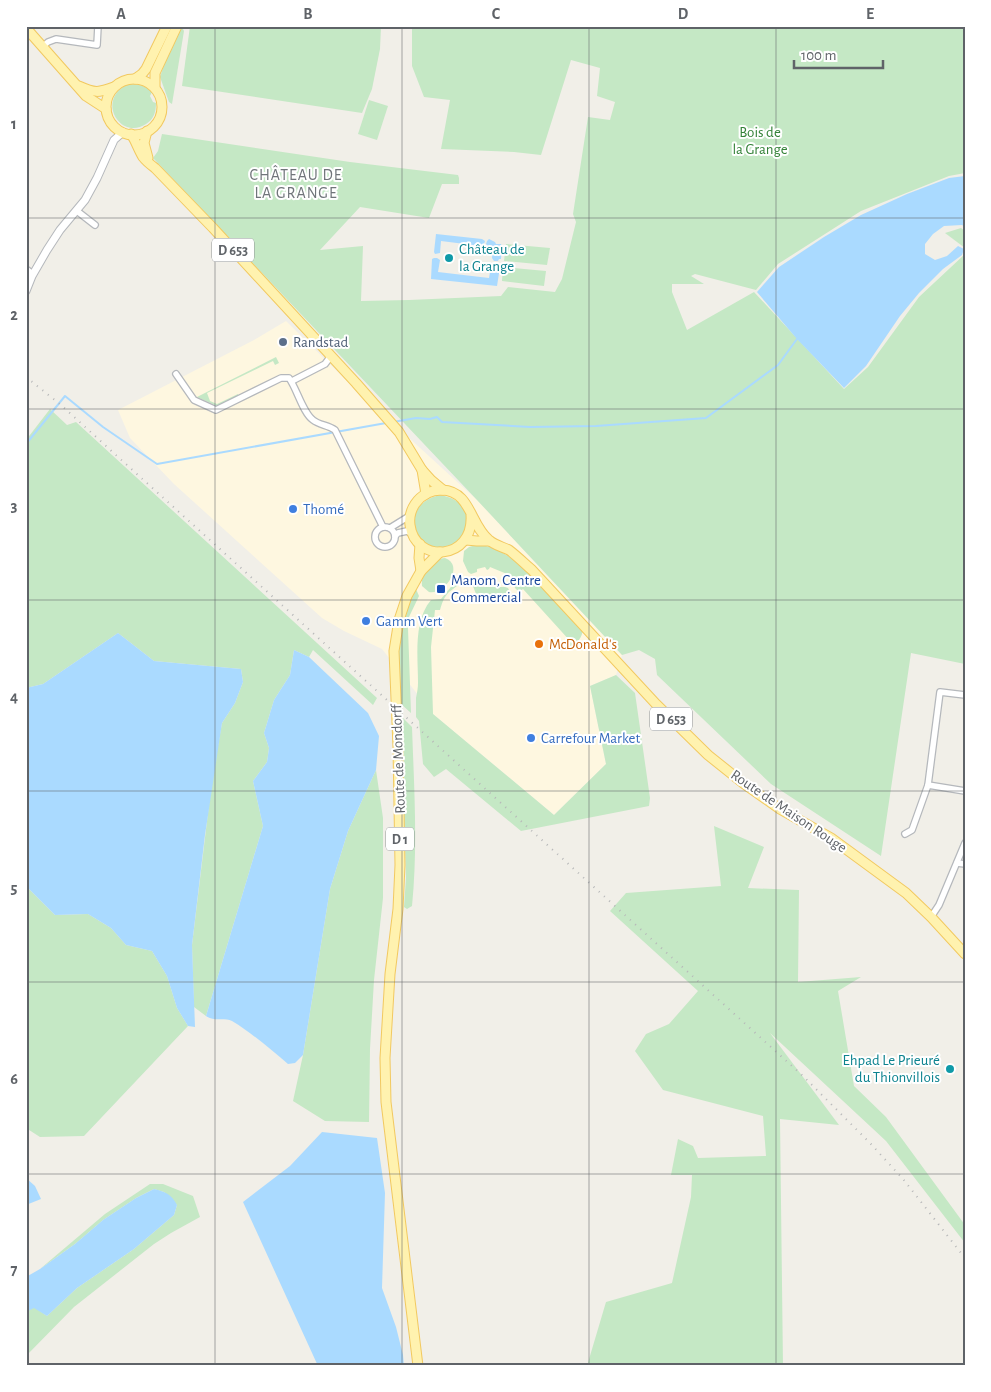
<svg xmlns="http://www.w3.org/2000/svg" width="991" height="1392" font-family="'Alegreya Sans',sans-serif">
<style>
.commercial{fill:#fef7e0}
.green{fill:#c5e8c5}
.water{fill:#aadaff}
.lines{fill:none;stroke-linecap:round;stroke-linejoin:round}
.stream{stroke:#aadaff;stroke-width:2}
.minor-casing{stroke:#b5b8bc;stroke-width:8}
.tertiary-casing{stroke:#b5b8bc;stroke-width:9}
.primary-casing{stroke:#f2c960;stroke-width:11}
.minor{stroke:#fff;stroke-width:5.5}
.tertiary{stroke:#fff;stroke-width:7}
.primary{stroke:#fff2af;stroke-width:9}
.rail{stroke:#b6b7b8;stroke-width:2;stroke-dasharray:1 6;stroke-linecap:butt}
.grid{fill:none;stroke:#5f6368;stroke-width:1;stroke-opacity:0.55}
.culture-dot{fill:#0f9aa8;stroke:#fff;stroke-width:2}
.service-dot{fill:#5c6f8a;stroke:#fff;stroke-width:2}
.shop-dot{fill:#3f7fe0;stroke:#fff;stroke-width:2}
.transit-dot{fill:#1a4fb4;stroke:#fff;stroke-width:2}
.food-dot{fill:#e8710a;stroke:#fff;stroke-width:2}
.labels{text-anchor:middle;stroke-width:4;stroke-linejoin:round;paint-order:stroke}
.shield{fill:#fff;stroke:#8f9295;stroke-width:1}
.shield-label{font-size:14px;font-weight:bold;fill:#5f6368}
.park-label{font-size:15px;fill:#348238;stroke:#fff}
.culture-label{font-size:15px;fill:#0d838f;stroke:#fff;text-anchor:start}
.service-label{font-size:15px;fill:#4e5e75;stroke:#fff;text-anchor:start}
.shop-label{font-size:15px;fill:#366cbe;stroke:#fff;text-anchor:start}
.transit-label{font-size:15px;fill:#164399;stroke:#fff;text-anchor:start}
.food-label{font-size:15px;fill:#c56008;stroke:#fff;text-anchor:start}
.street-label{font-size:15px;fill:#5f6368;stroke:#fff}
.neighbourhood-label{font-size:16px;letter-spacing:1px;fill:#70757a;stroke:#fff}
.neatline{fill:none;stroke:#5f6368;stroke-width:2}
.grid-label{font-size:16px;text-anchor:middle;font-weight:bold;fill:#5f6368}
</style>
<rect width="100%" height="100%" fill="#f1efe8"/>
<polygon class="commercial" points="286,321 349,383 477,500 622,655 616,675 590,686 606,764 554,815 433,714 382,649 344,631 322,618 174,484 130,438 118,410 254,340"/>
<g class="green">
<polygon points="190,26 381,26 380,49 372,89 362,113 182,86"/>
<polygon points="412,26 965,26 965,173 949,176 861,211 778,264 756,290 695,274 691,276 704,284 672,284 672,292 687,330 754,292 844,389 868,367 919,297 965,254 965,664 911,653 881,856 771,784 657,675 655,659 639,650 622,655 477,500 153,158 158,151 162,134 350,162 458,175 459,178 459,184 442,184 429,218 360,207 320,250 363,246 361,301 409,300 501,296 508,287 555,292 562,279 576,222 573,214 588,117 610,120 615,102 597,96 600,68 571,60 541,155 514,152 441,149 450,100 424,97 412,66"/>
<polygon points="182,27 184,31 172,104 169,102 160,77 166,59"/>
<path d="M128,84c10,0 17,1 24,8l-2,4 3,6 3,1c0,9 -2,16 -10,21 -25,17 -51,-24 -18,-40z"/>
<polygon points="369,100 388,106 377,140 358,134"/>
<polygon points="961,228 965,231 965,248 945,233"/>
<polygon points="506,244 550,248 547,265 504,261"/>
<polygon points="503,267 546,271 544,286 502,281"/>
<polygon points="276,357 279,363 275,365 273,361 207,393 210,401 217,404 238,394 238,396 217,406 197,397"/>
<polygon points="50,409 67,425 76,422 377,698 373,705 313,650 309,657 294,650 290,675 274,700 264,733 269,748 267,762 253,781 263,826 206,1016 194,1007 192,945 212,780 222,723 235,703 243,682 241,669 154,661 118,633 43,684 26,688 26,440"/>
<path d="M440,495c14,2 33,13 29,30 -1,6 -12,18 -16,23l-25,-1c-4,-4 -9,-8 -11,-12 -2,-4 -3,-9 -3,-12 0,-16 12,-25 26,-28z"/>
<path d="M476,545c35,-3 84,61 107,85 -1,7 -6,14 -12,17l-2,-3 2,-2 -48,-53 -4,3 -4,-4 -3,-12 -22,-9 -1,2 -2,1 -2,-3 -8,2v3l-6,2 -3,-2 -5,-11 1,-10 5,-4z"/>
<path d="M445,558c20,7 0,37 -16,34l-7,-6c-2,-13 11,-27 23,-28z"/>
<path d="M460,576l2,5c-3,4 -8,7 -13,11 -5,5 -7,11 -9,18h-5l-4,37 2,67 121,101 52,-51 -16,-78 26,-11 19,18 15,105 -1,8 -128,25 -75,-62 -12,8 -11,-13 -4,-43 -3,-4c0,-6 0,-13 0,-19 1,-5 2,-10 2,-15 0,-26 -5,-62 13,-83l10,-1z"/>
<polygon points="471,581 475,582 482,587 505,587 508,588 509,590 505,594 485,597 476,594"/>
<path d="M416,589l3,7 -10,21 -1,11 3,85 -10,-9c-2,-26 -4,-52 1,-78 2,-13 9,-25 14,-37z"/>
<path d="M402,717l10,10c2,59 6,119 0,179l-5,3 -3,-2 2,-29 -5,-160z"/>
<polygon points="376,770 383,818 383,898 374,980 370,1049 369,1122 325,1121 293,1101 303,1055 330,889 348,831"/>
<polygon points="714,826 764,847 748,888 799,890 798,982 861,977 838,991 854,1086 886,1117 965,1225 965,1243 886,1141 770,1033 839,1125 780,1119 783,1366 587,1366 606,1302 672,1283 691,1197 692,1175 671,1175 678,1139 693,1146 698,1158 766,1156 763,1116 663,1090 635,1051 646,1034 669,1024 698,991 610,911 626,893 721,886"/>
<polygon points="26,886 55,915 88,914 111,928 126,945 152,951 167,976 177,1008 188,1026 84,1136 40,1137 26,1128"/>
<polygon points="150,1184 163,1184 193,1196 200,1217 171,1233 154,1244 74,1307 26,1356 26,1312 34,1307 47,1316 77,1288 134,1249 174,1215 177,1205 164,1192 154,1189 136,1198 103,1220 75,1244 40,1269 105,1214"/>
</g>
<g class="water">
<polygon points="965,176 965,227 962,225 944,226 933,234 925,244 925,254 935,260 947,256 958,246 964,249 962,255 943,269 919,293 900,316 866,366 844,388 797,339 757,292 779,267 824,237 861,215 907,194 949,178"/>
<polygon points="436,234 482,239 485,241 484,244 481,246 441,241 440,253 435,254 434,252"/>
<polygon points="489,239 495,242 496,244 501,244 502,247 501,259 499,259 498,261 494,261 492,258 493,247 488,246 486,244 487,241"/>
<polygon points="434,258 437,258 440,260 438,272 489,278 491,266 494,263 500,267 497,286 431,279 432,259"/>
<polygon points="118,633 154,661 241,669 243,682 235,703 222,723 205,835 192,945 195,1027 188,1026 177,1008 167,976 152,951 126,945 111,928 88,914 55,915 26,886 26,688 43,684"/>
<path d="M294,650l15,7 59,56 11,23 -3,34 -28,61 -18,58 -27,166 -8,8 -7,1c-18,-15 -36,-31 -56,-43 -8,-4 -18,1 -26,-5l57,-190 -10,-45 14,-19 2,-14 -5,-15 10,-33 16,-25z"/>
<polygon points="322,1132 377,1138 385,1193 382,1288 396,1327 403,1355 404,1366 318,1366 243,1202 290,1166"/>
<polygon points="26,1178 35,1186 41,1199 26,1205"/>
<path d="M154,1189c12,3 17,5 23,16l-3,10 -40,34 -57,39 -30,28 -13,-8 -8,4v-35l14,-8 35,-25 28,-24 33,-22z"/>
</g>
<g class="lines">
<g class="stream">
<polyline points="393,422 416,418 430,419 437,417 442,422 530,427 596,426 706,418 778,365 797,339"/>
<polyline points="26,444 65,396 103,427 157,464 386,423"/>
</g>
<g class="minor-casing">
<g id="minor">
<polyline points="42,47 48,42 56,39 97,45 98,26"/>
<polyline points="77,211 95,225"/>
<polyline points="26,269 30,272 32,276"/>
<path d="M176,374l18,26 22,10 65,-32h8c8,11 14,35 24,42 6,5 15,5 22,10l48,97"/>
<polyline points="292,381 325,364 331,356"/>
<circle cx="385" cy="537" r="10"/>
<polyline points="390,528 411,515"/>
<polyline points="395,536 398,533 407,531 412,534"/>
<polyline points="928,785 940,692 965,695"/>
<polyline points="905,834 912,830 928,785 965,791"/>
<polyline points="957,863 965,864"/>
<polyline points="931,917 939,905 965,843"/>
</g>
</g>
<g class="tertiary-casing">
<polyline id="tertiary" points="26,291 32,276 47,250 60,230 85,200 97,178 114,140 123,132"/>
</g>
<g class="primary-casing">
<g id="primary">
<polyline points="26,28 86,96 106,109"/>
<polyline points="135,79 142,74 146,69 167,26"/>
<circle cx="134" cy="107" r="28"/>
<path d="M79,86c16,7 19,7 35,1"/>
<polyline points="155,88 155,73 177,26"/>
<polyline points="147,131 144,143 148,158"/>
<path d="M131,134c5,7 7,15 12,23 3,4 8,8 12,11l58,60 143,155 43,49 23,38 9,10 12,10"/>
<polyline points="422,470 426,494"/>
<path d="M471,515c3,46 -56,49 -61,10 -1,-7 1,-15 5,-21 6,-9 16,-14 27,-14 29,1 28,35 47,50 5,5 14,7 20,10 8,6 16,14 23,20l124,134 52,51 35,28 37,26 51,29 75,55 25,24 34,37"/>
<polyline points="466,540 477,541 489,541"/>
<polyline points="420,544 419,558 421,571"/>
<polyline points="418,1366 386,1102 385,1058 390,974 398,909 400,865 398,747 394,651 399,620 407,596 421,571 440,552"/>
</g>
</g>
<use href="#minor" class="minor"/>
<use href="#tertiary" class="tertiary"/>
<use href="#primary" class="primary"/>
<polyline class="rail" points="26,377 61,405 117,456 803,1076 870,1143 903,1179 965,1258"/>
</g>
<path class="grid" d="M215,26v1340M402,26v1340M589,26v1340M776,26v1340M26,218h939M26,409h939M26,600h939M26,791h939M26,982h939M26,1174h939"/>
<g class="culture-dot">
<circle cx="449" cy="258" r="5"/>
<circle cx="950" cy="1069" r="5"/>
</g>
<circle class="service-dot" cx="283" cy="342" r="5"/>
<g class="shop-dot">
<circle cx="293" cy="509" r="5"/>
<circle cx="366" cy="621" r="5"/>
<circle cx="531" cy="738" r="5"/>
</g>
<rect class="transit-dot" x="436" y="584" width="10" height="10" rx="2.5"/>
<circle class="food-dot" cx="539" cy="644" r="5"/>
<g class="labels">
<g class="shield">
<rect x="212" y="238.5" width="42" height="23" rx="4"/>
<rect x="650" y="707.5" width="42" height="23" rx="4"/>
<rect x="386" y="827.5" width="28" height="23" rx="4"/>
</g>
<g class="shield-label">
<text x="233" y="255">D 653</text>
<text x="671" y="724">D 653</text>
<text x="400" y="844">D 1</text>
</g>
<g class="park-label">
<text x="760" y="137">Bois de<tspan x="760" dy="17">la Grange</tspan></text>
</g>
<g class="culture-label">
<text x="459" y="254">Château de<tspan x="459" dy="17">la Grange</tspan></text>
<text x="940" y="1065" text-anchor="end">Ehpad Le Prieuré<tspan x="940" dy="17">du Thionvillois</tspan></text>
</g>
<g class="service-label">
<text x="293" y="347">Randstad</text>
</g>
<g class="shop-label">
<text x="303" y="514">Thomé</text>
<text x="376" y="626">Gamm Vert</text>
<text x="541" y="743">Carrefour Market</text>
</g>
<g class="transit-label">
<text x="451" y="585">Manom, Centre<tspan x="451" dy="17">Commercial</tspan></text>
</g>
<g class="food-label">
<text x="549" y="649">McDonald's</text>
</g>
<g class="street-label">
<text transform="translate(398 759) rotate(-92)" y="5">Route de Mondorff</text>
<text transform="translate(789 811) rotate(34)" y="5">Route de Maison Rouge</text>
</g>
<g class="neighbourhood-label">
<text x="296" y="180">CHÂTEAU DE<tspan x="296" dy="18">LA GRANGE</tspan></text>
</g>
</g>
<rect width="991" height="1392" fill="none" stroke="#ffffff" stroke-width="55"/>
<path d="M794 60v8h89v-8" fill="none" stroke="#5f6368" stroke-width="2.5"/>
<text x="801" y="60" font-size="15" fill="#5f6368" stroke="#ffffff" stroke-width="4" paint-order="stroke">100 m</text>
<rect x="28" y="28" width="936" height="1336" class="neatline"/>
<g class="grid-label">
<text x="121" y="19">A</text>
<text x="308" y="19">B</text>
<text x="496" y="19">C</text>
<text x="683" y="19">D</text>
<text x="870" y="19">E</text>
<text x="14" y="129">1</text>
<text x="14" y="320">2</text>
<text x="14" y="511">3</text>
<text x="14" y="702">4</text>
<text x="14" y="893">5</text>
<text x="14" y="1084">6</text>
<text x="14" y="1275">7</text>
</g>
</svg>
